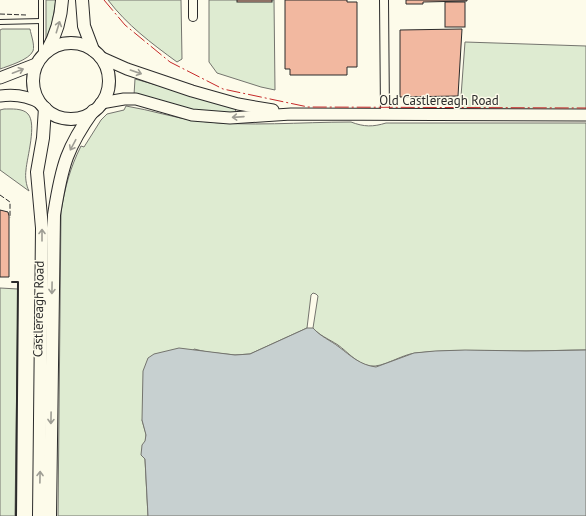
<svg xmlns="http://www.w3.org/2000/svg" width="586" height="516" font-family="'PT Sans',sans-serif">
<style>
.green{fill:#deebd1;stroke:#74746e}
.water{fill:#c7d0d0;stroke:#74746e}
.building{fill:#f2b8a0;stroke:#2b2b2b}
.lines{fill:none;stroke-linecap:round;stroke-linejoin:round}
.lane-casing{stroke:#2b2b2b;stroke-width:6}
.street-casing{stroke:#2b2b2b;stroke-width:10}
.secondary-casing{stroke:#2b2b2b;stroke-width:13}
.primary-casing{stroke:#2b2b2b;stroke-width:14}
.lane{stroke:#fdfbea;stroke-width:4}
.street{stroke:#fdfbea;stroke-width:8}
.secondary{stroke:#fdfbea;stroke-width:11}
.primary{stroke:#fdfbea;stroke-width:12}
.fence{stroke:#2b2b2b;stroke-width:1;stroke-dasharray:5 2;stroke-linecap:butt}
.wall{stroke:#2b2b2b;stroke-width:2}
.power{stroke:#c62828;stroke-width:1;stroke-dasharray:14 3 2 3;stroke-linecap:butt}
.oneway{stroke:#9e9d94}
.labels{text-anchor:middle;stroke-width:3;stroke-linejoin:round;paint-order:stroke}
.street-label{font-size:13px;fill:#2b2b2b;stroke:#fdfbea}
</style>
<rect width="100%" height="100%" fill="#fdfbea"/>
<g class="green">
<polygon points="46,0 56,0 52,24 46,39"/>
<path d="M108,0h73l1,59 -5,3c-26,-19 -50,-37 -69,-62z"/>
<polygon points="209,0 274,0 275,90 261,87 217,73 209,62"/>
<path d="M2,29h28c1,6 5,16 3,22 -4,9 -25,15 -33,18v-39z"/>
<polygon points="465,42 586,46 586,110 460,110"/>
<polygon points="135,79 236,107 235,114 198,112 134,95"/>
<path d="M126,106c25,4 48,12 72,15 51,6 102,1 153,1 13,5 22,5 35,1h200v227c-20,0 -40,1 -61,1 -36,0 -72,-2 -109,2 -14,1 -33,15 -46,13 -13,-2 -22,-14 -32,-21 -9,-6 -18,-9 -25,-17l5,-32 -2,-2 -3,-1 -2,2 -4,33 -57,26 -15,1 -28,-3 -13,-3 -52,71 4,14 -1,25 3,57h-90l3,-304c4,-25 9,-44 20,-66l3,1 17,-27 6,-6 17,-4z"/>
<path d="M4,109c7,0 19,-1 24,5 9,10 -1,43 -2,56 -1,7 0,15 3,21l-29,-21v-60z"/>
<polygon points="0,288 18,289 15,516 0,516"/>
</g>
<path class="water" d="M307,328h6c8,9 17,12 26,19 12,9 21,18 37,20l38,-14 21,-2 30,-1 61,1 60,-1v166h-438l-3,-57 -4,-4 1,-10 3,-4 1,-6 -4,-15 1,-49 5,-13 6,-4 25,-6 56,7 15,-1z"/>
<g class="building">
<rect x="237" y="0" width="35" height="2"/>
<polygon points="285,0 347,0 347,2 357,2 357,67 347,67 347,75 290,75 290,69 285,69"/>
<polygon points="406,0 467,0 467,1 423,2 423,4 406,4"/>
<rect x="445" y="2" width="20" height="25"/>
<polygon points="462,29 458,96 400,97 400,30"/>
<polygon points="0,210 8,212 9,216 9,277 0,277"/>
</g>
<g class="lines">
<g class="lane-casing">
<g id="lane">
<polyline points="0,22 41,21"/>
<polyline points="41,57 41,0"/>
</g>
</g>
<g class="street-casing">
<g id="street">
<polyline points="193,0 193,17"/>
<polyline points="384,0 385,114"/>
</g>
</g>
<g class="secondary-casing">
<g id="secondary">
<polyline points="100,57 127,69 192,91 238,104 273,110"/>
<polyline points="0,78 36,64"/>
<path d="M0,96c14,-2 28,0 40,7"/>
<polyline points="101,103 124,99 136,99 192,115 230,118 291,114 586,115"/>
</g>
</g>
<g class="primary-casing">
<g id="primary">
<polyline points="82,0 84,26 93,50"/>
<circle cx="71" cy="81" r="38"/>
<path d="M47,51c9,-16 14,-32 15,-51"/>
<polyline points="39,516 42,228 37,172 43,138 45,108"/>
<path d="M50,516l4,-301c3,-19 6,-39 13,-58 6,-16 16,-32 26,-46"/>
</g>
</g>
<use href="#lane" class="lane"/>
<use href="#street" class="street"/>
<use href="#secondary" class="secondary"/>
<use href="#primary" class="primary"/>
<g class="fence">
<polyline points="0,14 26,15"/>
<polyline points="0,195 10,202 10,218"/>
</g>
<polyline class="wall" points="12,282 18,282 16,516"/>
<polyline class="power" points="104,0 125,25 170,62 223,89 308,107 586,108"/>
</g>
<defs><path id="oneway-shaft" d="M-6 0H5M1.5-3L5.5 0L1.5 3" fill="none" stroke-width="1.6" stroke-linecap="round" stroke-linejoin="round"/></defs>
<g class="oneway">
<use href="#oneway-shaft" transform="translate(58 27) rotate(-73)"/>
<use href="#oneway-shaft" transform="translate(18 71) rotate(-21)"/>
<use href="#oneway-shaft" transform="translate(136 72) rotate(19)"/>
<use href="#oneway-shaft" transform="translate(238 117) rotate(176)"/>
<use href="#oneway-shaft" transform="translate(73 145) rotate(118)"/>
<use href="#oneway-shaft" transform="translate(42 235) rotate(-90)"/>
<use href="#oneway-shaft" transform="translate(52 288) rotate(91)"/>
<use href="#oneway-shaft" transform="translate(51 418) rotate(91)"/>
<use href="#oneway-shaft" transform="translate(40 477) rotate(-89)"/>
</g>
<g class="labels">
<g class="street-label">
<text x="439" y="105">Old Castlereagh Road</text>
<text transform="translate(38 309) rotate(-89)" y="5">Castlereagh Road</text>
</g>
</g>
</svg>
